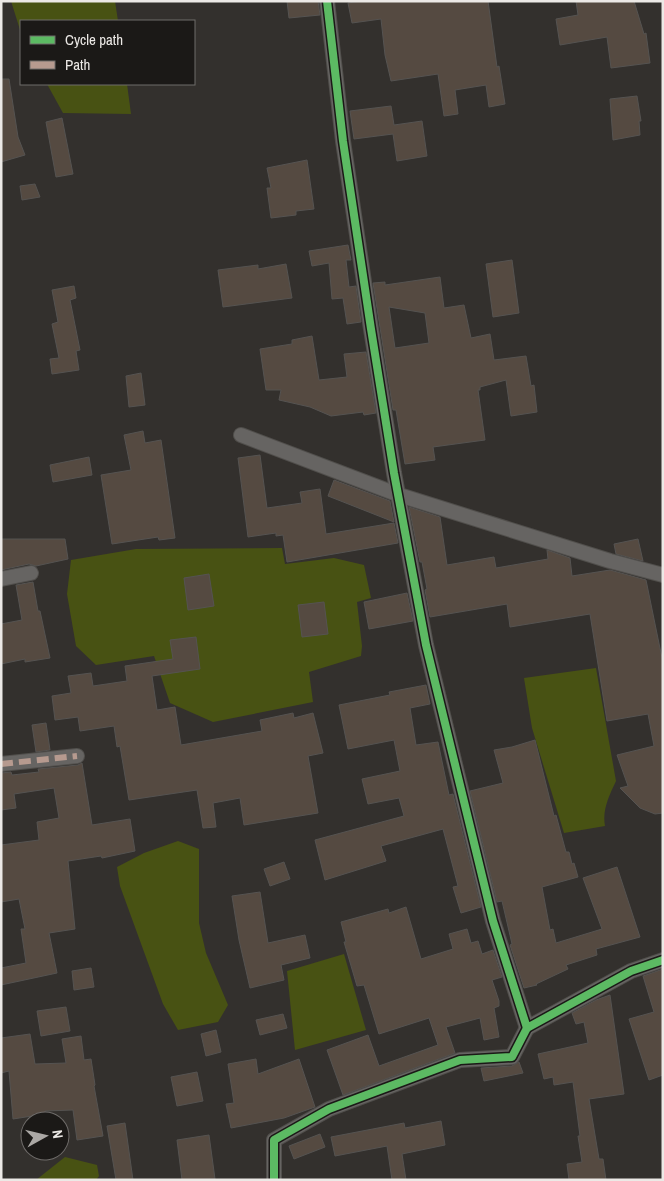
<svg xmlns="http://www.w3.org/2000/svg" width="664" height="1181" font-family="'Archivo Narrow',sans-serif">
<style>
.water{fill:#485213}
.building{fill:#554a41;stroke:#555351;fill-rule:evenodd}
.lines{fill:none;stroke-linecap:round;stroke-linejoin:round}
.street-casing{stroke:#514f4c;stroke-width:16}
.street{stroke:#666462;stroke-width:14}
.quiet{stroke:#b69a8f;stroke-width:6;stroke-dasharray:12 6;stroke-linecap:butt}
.cycleway-casing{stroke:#1b1917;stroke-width:11}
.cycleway{stroke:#5cba63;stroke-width:8}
</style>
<rect width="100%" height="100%" fill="#33302d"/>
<g class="water">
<polygon points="11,1 115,1 118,21 21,21 21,33"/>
<polygon points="47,84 127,84 131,114 63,113"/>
<polygon points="282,548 285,564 334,558 364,565 371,598 357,602 362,646 361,656 309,672 313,702 213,722 170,703 154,656 96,665 76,646 67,594 71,560 136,549"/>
<path d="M596,668l20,113c-7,15 -14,29 -11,45l-41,7 -32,-105 -8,-50z"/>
<polygon points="178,841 199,849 199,923 206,953 228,1005 218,1022 178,1030 163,1004 120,886 117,867 144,853"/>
<polygon points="344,954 366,1030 295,1050 287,971"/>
<polygon points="65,1157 97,1165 99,1176 96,1180 36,1180"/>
</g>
<g class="building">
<polygon points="287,1 318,1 320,15 289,18"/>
<polygon points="362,1 488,1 497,67 499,66 505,104 489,107 486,85 455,90 458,114 444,116 438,74 391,81 385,55 381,19 352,23 348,3"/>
<polygon points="576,1 634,1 644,34 646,33 650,63 611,68 607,37 560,45 556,19 578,15"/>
<polygon points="1,79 9,79 18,137 25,155 1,162"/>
<polygon points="637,96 641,121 639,121 640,135 613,140 610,99"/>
<polygon points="391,106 394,125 422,121 427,156 397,161 393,134 354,139 350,111"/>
<polygon points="62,118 73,174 56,177 46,122"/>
<polygon points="307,160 314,209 296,211 296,215 271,218 267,188 271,188 267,168"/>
<polygon points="35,184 40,197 22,200 20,186"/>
<polygon points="348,245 351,260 346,260 349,287 356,286 361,322 347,324 343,298 332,299 329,263 312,266 309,251"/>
<polygon points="512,260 519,313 493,317 486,264"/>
<polygon points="286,264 292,298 223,307 218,270 258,265 258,269"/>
<path d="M440,277l4,31 20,-3 7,33 19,-4 4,26 32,-4 5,30 3,-1 3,27 -26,4 -5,-36 -26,7v3h-2l7,50 -52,7 2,13 -30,4 -9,-54h-3l-20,-127 12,-1v3zM389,307l36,6 4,30 -34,5z"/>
<polygon points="74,286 76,298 70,300 80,350 76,351 79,370 52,374 50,359 59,358 52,324 58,322 52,290"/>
<polygon points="312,336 319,380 347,377 344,354 366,352 376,413 364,415 363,412 331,416 310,407 279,400 281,390 266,390 260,349 292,344 292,340"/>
<polygon points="141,373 145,405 129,407 126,376"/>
<polygon points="143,431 145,443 161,440 175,538 159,540 158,537 112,544 101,475 131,470 124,435"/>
<polygon points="260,455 267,508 302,503 300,492 320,489 326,534 394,523 398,543 287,562 283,535 276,536 276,533 248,537 238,458"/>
<polygon points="89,457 92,475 53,482 50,465"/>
<polygon points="334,480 390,501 394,522 328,496"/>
<polygon points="409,507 440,517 447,565 494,557 496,568 548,559 547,550 570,558 572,576 610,570 646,580 663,663 663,813 655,814 640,808 620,788 628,786 617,755 654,746 648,714 607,721 590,614 510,627 507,604 430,617 425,590 427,589 422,562 420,562"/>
<polygon points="1,539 65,539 68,559 36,566 29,564 1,570"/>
<polygon points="638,539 643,561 616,554 614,544"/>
<polygon points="209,574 214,606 188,610 184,578"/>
<polygon points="33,582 38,611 40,611 50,658 25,662 25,659 1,664 1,624 22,620 16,585"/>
<polygon points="407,593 413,621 369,629 364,602"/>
<polygon points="324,602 328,634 302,637 298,605"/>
<polygon points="196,637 200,669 152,676 157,710 175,707 181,745 262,731 260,720 293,713 294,718 313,713 323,753 308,756 318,813 244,825 240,798 213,803 216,827 203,828 197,790 129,800 120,746 117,747 114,726 80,731 78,717 55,720 52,696 71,693 68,676 91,673 93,686 127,681 125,666 173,659 170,640"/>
<polygon points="426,685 430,704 410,708 416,745 438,742 449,795 453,794 481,907 461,913 453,887 458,886 443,829 381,846 386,861 325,880 315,840 404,816 399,798 368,804 362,779 400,771 394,740 348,749 339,705 390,695 389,692"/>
<polygon points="46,723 50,750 36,752 32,725"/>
<polygon points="535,740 554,816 556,815 566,852 569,852 572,864 574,863 578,877 542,887 550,930 553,929 556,943 602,929 583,878 617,867 640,937 596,949 597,955 566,965 568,969 536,984 537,985 524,988 510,945 512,944 502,901 497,902 470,791 503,783 494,750 512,747"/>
<polygon points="82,763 92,825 130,819 135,851 102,858 101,856 68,861 75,929 49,933 57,973 1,985 1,968 26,963 21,929 25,929 19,899 1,902 1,845 39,840 37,822 59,818 54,788 14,794 16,808 1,810 1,773 11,772 12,775 39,772 38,769 78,765"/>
<polygon points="284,862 290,879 270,886 264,869"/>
<polygon points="260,892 268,943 305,935 310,958 281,965 284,980 250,988 239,940 232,896"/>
<polygon points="406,907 421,959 453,949 449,934 467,929 471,943 478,941 482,954 493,950 502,977 492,980 499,1001 499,1006 494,1008 499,1037 484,1040 480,1018 446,1027 455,1053 343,1095 327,1050 368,1035 379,1066 438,1045 429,1018 379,1034 364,985 357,986 344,942 346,942 341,922 388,909 389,913"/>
<polygon points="91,968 94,987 74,990 72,971"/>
<polygon points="663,969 663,1075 649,1080 629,1019 654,1012 643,976"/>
<polygon points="610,995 624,1094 589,1099 599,1159 603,1159 606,1180 569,1180 567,1164 582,1162 578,1136 580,1136 573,1082 554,1085 553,1077 544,1079 538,1054 588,1043 584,1022 576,1024 572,1013 596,1000"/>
<polygon points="66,1007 70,1031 41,1036 37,1011"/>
<polygon points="283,1014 287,1028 260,1035 256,1020"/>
<polygon points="216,1030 221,1052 206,1056 201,1034"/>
<polygon points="30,1034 35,1064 66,1063 62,1039 81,1036 84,1060 91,1059 95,1085 94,1086 103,1136 77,1140 73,1110 45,1111 45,1114 13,1119 9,1071 1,1073 1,1038"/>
<polygon points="256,1059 258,1074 299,1059 315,1107 284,1118 231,1128 226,1104 234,1103 228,1064"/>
<polygon points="519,1062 523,1073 484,1081 481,1068 512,1066"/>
<polygon points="197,1072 203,1101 177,1106 171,1077"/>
<polygon points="441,1121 445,1145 402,1154 406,1180 392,1180 387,1146 335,1156 331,1137 404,1123 405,1128"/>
<polygon points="125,1123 133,1180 116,1180 107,1126"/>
<polygon points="320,1134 325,1147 294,1159 289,1146"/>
<polygon points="209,1135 215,1179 182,1180 177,1140"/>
</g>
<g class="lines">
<g class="street-casing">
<g id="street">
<polyline points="327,1 343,141 371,329 394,473 426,645 493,921 527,1028 631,971 663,960"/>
<polyline points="241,435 399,495 610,561 663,575"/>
<polyline points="1,579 31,573"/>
<polyline points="1,764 77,756"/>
<polyline points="274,1180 274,1140 329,1109 460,1060 512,1057 527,1028"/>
</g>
</g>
<use href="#street" class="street"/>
<polyline class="quiet" points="1,764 77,756"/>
<g class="cycleway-casing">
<g id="cycleway">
<polyline points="327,1 343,141 371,329 394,473 426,645 493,921 527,1028 631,971 663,960"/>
<polyline points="274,1180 274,1140 329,1109 460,1060 512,1057 527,1028"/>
</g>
</g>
<use href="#cycleway" class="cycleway"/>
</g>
<rect width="664" height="1181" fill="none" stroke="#ece9e6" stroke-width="5"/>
<rect x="20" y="20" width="175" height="65" fill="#1b1917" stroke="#6f6c6a"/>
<rect x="30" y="36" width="25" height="8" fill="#5cba63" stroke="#6f6c6a"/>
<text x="65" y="45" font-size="15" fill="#ece9e6">Cycle path</text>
<rect x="30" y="61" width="25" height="8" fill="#b69a8f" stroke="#6f6c6a"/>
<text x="65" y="70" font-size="15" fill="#ece9e6">Path</text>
<g transform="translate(45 1136) rotate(82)"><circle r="24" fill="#1b1917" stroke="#6f6c6a"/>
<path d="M0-4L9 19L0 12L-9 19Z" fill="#aba8a5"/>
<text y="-8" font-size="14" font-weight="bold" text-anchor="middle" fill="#ece9e6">N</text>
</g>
</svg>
